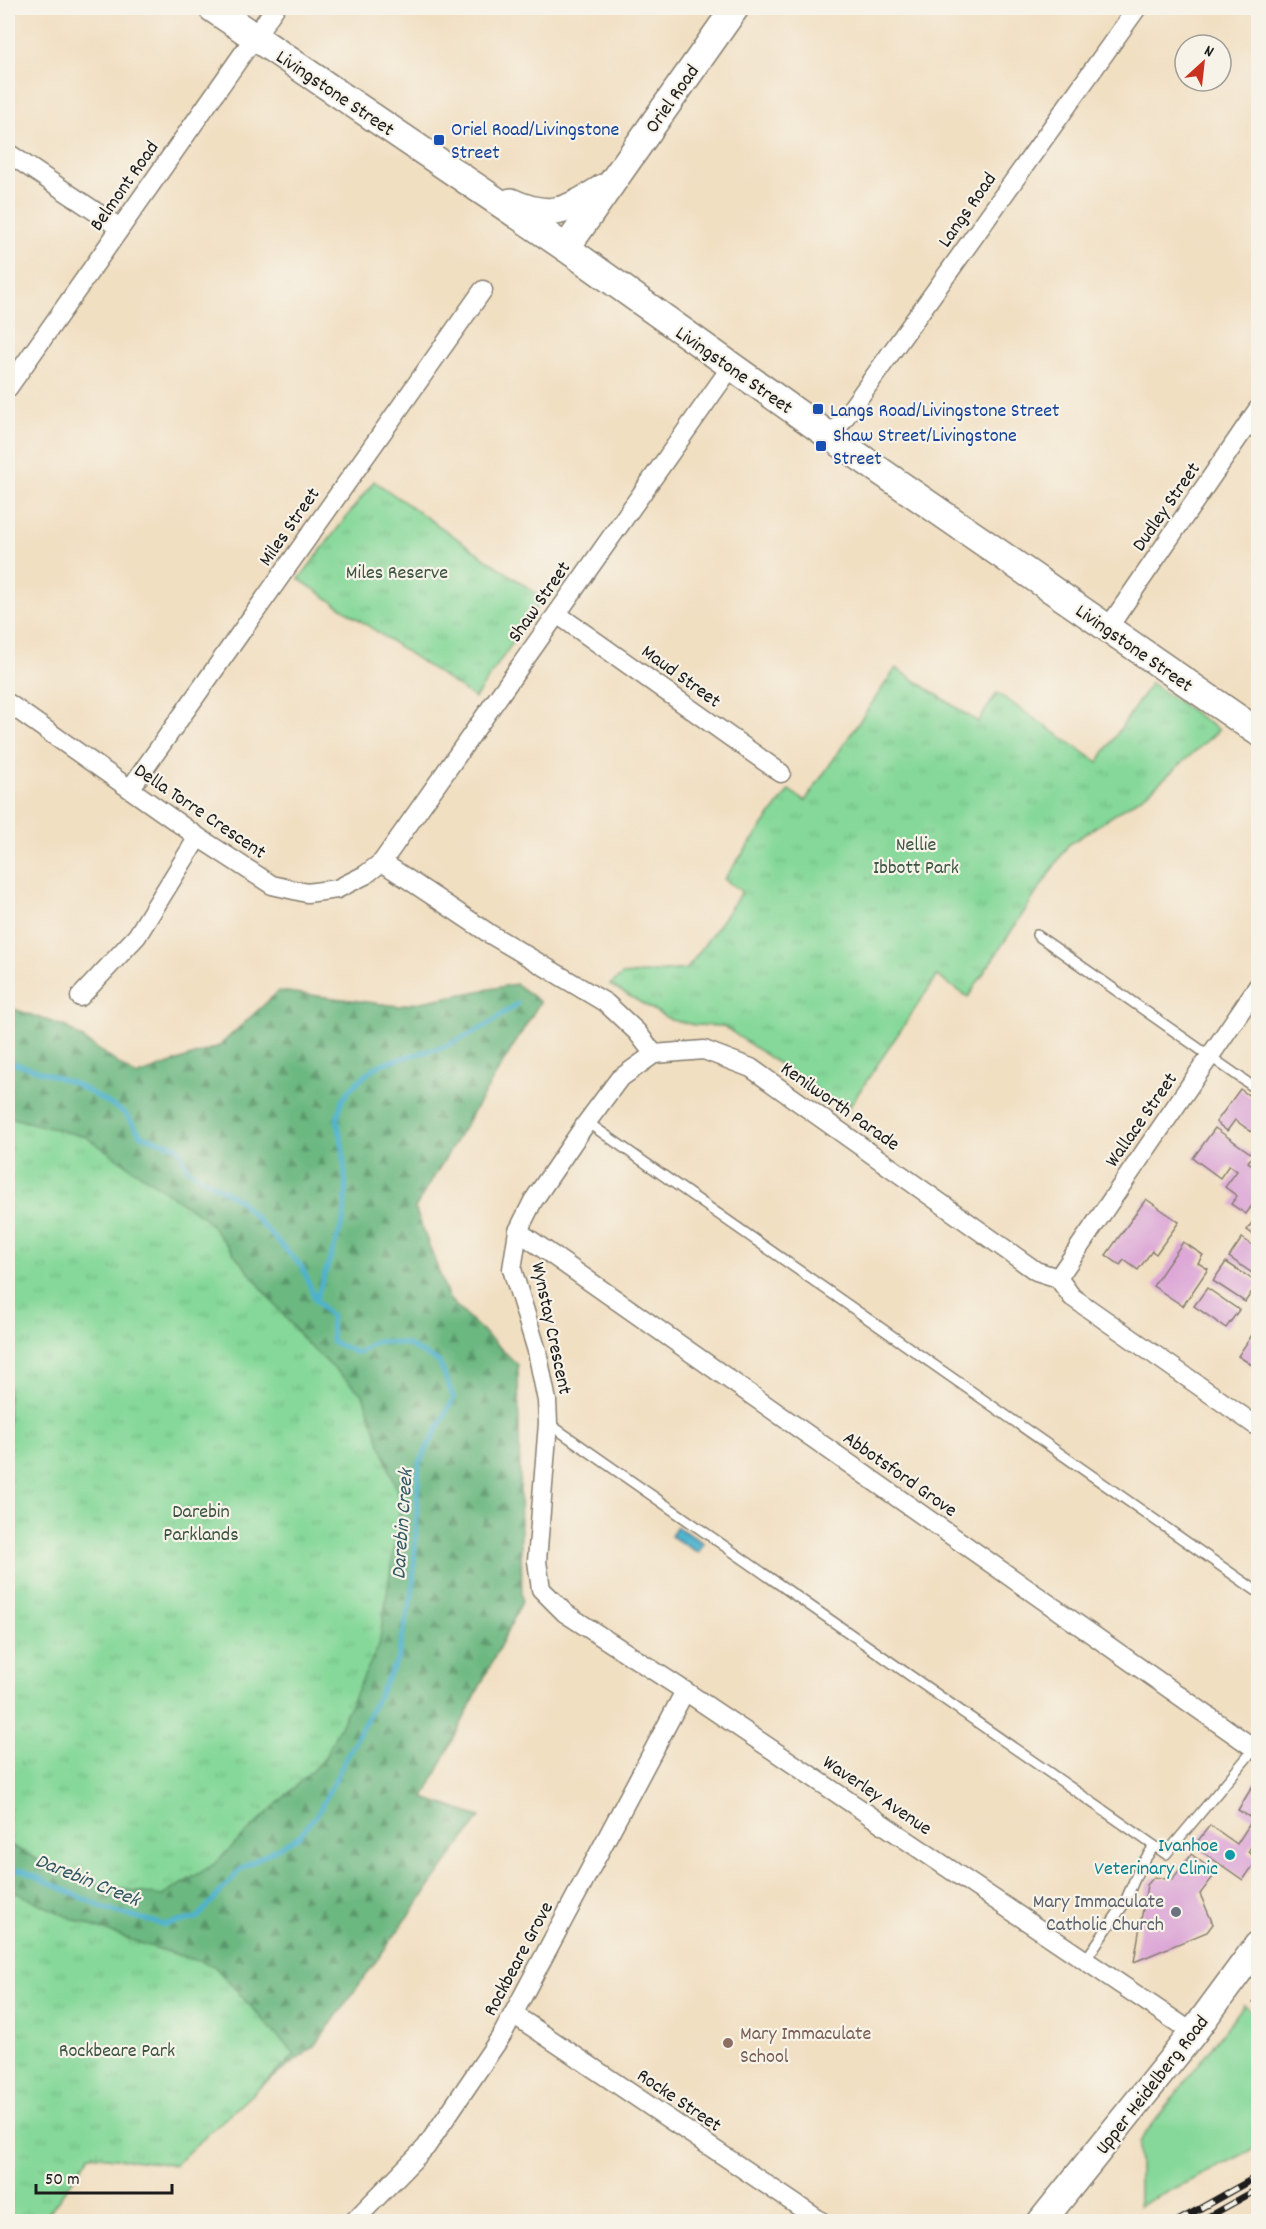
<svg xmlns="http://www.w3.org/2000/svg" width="1266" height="2229" font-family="Dekko,sans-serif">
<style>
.grass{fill:#85d899;stroke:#507a5a;stroke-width:1.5}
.forest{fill:url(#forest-firs);stroke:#446a4e;stroke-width:1.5}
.park{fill:url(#park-tufts);stroke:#507a5a;stroke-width:1.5}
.water{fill:#4fb2ce;stroke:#366775;stroke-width:1.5}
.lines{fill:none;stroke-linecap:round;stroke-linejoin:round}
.stream{stroke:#4fb2ce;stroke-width:5}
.building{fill:#dda8d7}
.lane-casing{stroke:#867e6f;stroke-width:12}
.street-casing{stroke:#867e6f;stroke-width:21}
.secondary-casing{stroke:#867e6f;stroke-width:30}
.lane{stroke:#fff;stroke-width:9}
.street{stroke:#fff;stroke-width:18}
.secondary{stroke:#fff;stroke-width:27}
.rail-casing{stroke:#1c1c1c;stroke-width:7}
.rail{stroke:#f7f3e8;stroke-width:4.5;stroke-dasharray:14;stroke-linecap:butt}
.transit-dot{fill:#1a4fb4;stroke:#f7f3e8;stroke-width:2}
.culture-dot{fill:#0f9aa8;stroke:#f7f3e8;stroke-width:2}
.worship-dot{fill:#6b7280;stroke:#f7f3e8;stroke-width:2}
.education-dot{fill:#8d6e63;stroke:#f7f3e8;stroke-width:2}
.labels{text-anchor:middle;stroke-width:4.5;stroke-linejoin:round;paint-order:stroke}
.street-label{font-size:20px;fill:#1c1c1c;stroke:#f7f3e8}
.transit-label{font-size:20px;fill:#164399;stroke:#f7f3e8;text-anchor:start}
.park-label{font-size:20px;fill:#3c5442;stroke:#f7f3e8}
.culture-label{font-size:20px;fill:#0d838f;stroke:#f7f3e8;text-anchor:end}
.worship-label{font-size:20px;fill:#5b616d;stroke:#f7f3e8;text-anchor:end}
.education-label{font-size:20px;fill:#785e54;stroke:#f7f3e8;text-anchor:start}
.water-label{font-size:21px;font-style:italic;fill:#305863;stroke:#f7f3e8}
</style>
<defs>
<pattern id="forest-firs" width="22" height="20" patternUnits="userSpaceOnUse" patternTransform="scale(1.5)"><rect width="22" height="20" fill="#6cb881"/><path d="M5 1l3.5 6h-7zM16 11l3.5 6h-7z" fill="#589569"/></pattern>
<pattern id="park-tufts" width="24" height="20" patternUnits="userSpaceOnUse" patternTransform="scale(1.5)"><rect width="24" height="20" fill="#85d899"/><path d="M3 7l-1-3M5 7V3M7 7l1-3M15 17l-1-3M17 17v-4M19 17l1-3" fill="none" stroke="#72b983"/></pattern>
</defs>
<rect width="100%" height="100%" fill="#f7f3e8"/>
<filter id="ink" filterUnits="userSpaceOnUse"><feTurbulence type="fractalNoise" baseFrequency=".0167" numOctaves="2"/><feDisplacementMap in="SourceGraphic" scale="12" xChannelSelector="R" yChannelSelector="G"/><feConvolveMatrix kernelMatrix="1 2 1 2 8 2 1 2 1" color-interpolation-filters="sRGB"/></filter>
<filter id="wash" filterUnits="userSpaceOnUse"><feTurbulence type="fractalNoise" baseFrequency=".008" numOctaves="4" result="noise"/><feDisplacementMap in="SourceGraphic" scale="24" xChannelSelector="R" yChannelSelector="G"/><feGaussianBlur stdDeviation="1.35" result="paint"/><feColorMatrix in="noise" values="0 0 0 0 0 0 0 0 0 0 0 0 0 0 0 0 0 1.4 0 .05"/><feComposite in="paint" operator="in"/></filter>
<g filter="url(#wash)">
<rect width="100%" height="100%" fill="#f1dfc2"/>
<polygon class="grass" points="1244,2005 1258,2015 1258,2147 1139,2206 1139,2142"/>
<polygon class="forest" points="516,984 540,1002 415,1208 449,1299 518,1365 522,1602 424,1798 480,1817 315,2046 172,2153 83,2149 8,2175 8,1007 66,1027 136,1076 219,1046 279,991 399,1006"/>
<g class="park">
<polygon points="374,481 543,598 475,698 299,579"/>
<polygon points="896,668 978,722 997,693 1098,762 1151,683 1219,730 1149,792 1068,845 968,997 937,976 847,1110 723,1026 695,1025 671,1020 610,985 622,975 687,969 742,892 724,879 789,790 805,801"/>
<polygon points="8,1117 86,1137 206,1219 306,1343 363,1395 401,1502 379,1645 324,1759 213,1865 162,1896 95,1884 69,1876 8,1844"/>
<polygon points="8,1889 77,1921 149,1946 214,1966 295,2055 174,2165 90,2155 43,2221 8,2221"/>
</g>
<polygon class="water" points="677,1527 704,1543 698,1553 671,1536"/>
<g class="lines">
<g class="stream">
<polyline points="8,1062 24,1066 76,1084 125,1113 141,1135 178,1147 188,1169 239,1200 302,1267 315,1299 331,1317 332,1342 358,1353 376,1341 406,1344 439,1362 454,1398 419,1463 413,1589 398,1658 319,1811 299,1836 242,1868 197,1918 165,1925 106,1909 22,1870 8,1872"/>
<polyline points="316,1299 344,1219 346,1190 343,1148 337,1119 342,1100 353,1086 373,1069 384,1063 447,1046 489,1024 517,1004"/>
</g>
</g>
<g id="blocks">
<g class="building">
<polygon points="1240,1089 1258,1102 1258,1131 1256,1129 1253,1133 1235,1120 1227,1131 1216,1122"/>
<polygon points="1215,1128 1253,1155 1248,1162 1258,1169 1258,1197 1246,1214 1231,1204 1237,1196 1225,1187 1237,1171 1229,1165 1220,1178 1193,1158"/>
<polygon points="1146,1199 1179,1222 1156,1254 1152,1251 1138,1270 1124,1260 1120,1265 1106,1255"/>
<polygon points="1258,1213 1258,1238 1247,1230"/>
<polygon points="1242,1238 1258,1249 1258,1277 1229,1257"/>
<polygon points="1183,1242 1203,1255 1198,1263 1208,1269 1183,1306 1153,1286"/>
<polygon points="1226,1262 1258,1283 1245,1302 1213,1281"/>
<polygon points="1207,1288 1239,1310 1226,1328 1194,1306"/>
<polygon points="1258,1326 1258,1369 1238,1356"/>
<polygon points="1258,1777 1258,1834 1248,1852 1258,1859 1243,1880 1194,1846 1210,1825 1237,1844 1253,1819 1238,1810"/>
<polygon points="1191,1854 1216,1873 1200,1894 1213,1924 1207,1932 1134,1962 1147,1885 1154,1877 1172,1880"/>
<polygon points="1258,1993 1258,2005 1253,2002"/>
</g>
</g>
</g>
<g filter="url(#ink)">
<use href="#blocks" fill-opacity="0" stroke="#867e6f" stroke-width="1.5"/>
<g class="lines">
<g class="lane-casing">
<g id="lane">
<polyline points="1037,935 1258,1090"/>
<polyline points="587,1122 1258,1592"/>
<polyline points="548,1423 1166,1854 1255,1748"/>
<polyline points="1084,1962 1124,1904 1140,1867 1154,1846"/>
</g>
</g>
<g class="street-casing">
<g id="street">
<polyline points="8,153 120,228"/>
<polyline points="8,388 275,8"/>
<polyline points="831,437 1137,8"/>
<polyline points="557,614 781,773"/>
<polyline points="1108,628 1258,409"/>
<polyline points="8,703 198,837 272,885 307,893 337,889 365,875 382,862 731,367"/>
<polyline points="130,789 483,290"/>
<polyline points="382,862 490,934 606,1003 637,1032 654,1054"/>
<polyline points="80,997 137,936 198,837"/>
<polyline points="654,1054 619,1079 587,1122 533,1201 518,1231 512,1269 537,1351 547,1401 548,1423 537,1561 541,1589 565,1613 685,1691 1193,2033"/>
<polyline points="654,1054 704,1050 751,1068 1036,1271 1058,1278 1072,1297 1258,1427"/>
<polyline points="518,1231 1258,1751"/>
<polyline points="1058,1278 1258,986"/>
<polyline points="513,2014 822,2222"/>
<polyline points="353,2222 426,2147 502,2035 685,1691"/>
</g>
</g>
<g class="secondary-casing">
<g id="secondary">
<polyline points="212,8 566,248 831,437 1258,732"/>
<path d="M511,202c41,19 57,8 92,-14"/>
<polyline points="566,248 735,8"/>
<polyline points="1041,2222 1193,2033 1258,1945"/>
</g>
</g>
<use href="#lane" class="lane"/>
<use href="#street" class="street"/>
<use href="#secondary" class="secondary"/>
<g class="rail-casing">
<g id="rail">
<polyline points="1176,2222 1258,2176"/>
<polyline points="1199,2222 1258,2189"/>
</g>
</g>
<use href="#rail" class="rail"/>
</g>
</g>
<g class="transit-dot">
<rect x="433" y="134" width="12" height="12" rx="3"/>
<rect x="812" y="403" width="12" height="12" rx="3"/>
<rect x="815" y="440" width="12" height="12" rx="3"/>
</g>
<circle class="culture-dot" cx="1230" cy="1855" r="6"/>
<circle class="worship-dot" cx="1176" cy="1912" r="6"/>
<circle class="education-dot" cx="728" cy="2043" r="6"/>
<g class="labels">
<g class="street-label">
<text transform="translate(336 92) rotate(34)" y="7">Livingstone Street</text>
<text transform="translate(671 98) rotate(-55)" y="7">Oriel Road</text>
<text transform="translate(123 185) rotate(-55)" y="7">Belmont Road</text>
<text transform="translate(966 209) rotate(-55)" y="7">Langs Road</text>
<text transform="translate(735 369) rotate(35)" y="7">Livingstone Street</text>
<text transform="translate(1165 506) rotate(-55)" y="7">Dudley Street</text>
<text transform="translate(288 526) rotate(-55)" y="7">Miles Street</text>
<text transform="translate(538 601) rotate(-55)" y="7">Shaw Street</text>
<text transform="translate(1135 647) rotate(35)" y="7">Livingstone Street</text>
<text transform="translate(682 675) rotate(36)" y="7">Maud Street</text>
<text transform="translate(201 810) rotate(34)" y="7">Della Torre Crescent</text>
<text transform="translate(841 1105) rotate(35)" y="7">Kenilworth Parade</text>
<text transform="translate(1140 1119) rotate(-55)" y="7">Wallace Street</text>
<text transform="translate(553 1328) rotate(78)" y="7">Wynstay Crescent</text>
<text transform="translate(901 1473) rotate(35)" y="7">Abbotsford Grove</text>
<text transform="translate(878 1794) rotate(34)" y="7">Waverley Avenue</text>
<text transform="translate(517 1958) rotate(-62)" y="7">Rockbeare Grove</text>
<text transform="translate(1151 2084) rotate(-52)" y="7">Upper Heidelberg Road</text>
<text transform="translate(680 2099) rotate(34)" y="7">Rocke Street</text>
</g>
<g class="transit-label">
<text x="451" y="135">Oriel Road/Livingstone<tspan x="451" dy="23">Street</tspan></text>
<text x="830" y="416">Langs Road/Livingstone Street</text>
<text x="833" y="441">Shaw Street/Livingstone<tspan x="833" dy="23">Street</tspan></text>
</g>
<g class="park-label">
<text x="397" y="578">Miles Reserve</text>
<text x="916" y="850">Nellie<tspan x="916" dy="23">Ibbott Park</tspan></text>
<text x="201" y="1517">Darebin<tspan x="201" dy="23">Parklands</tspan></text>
<text x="117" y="2056">Rockbeare Park</text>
</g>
<g class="culture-label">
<text x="1218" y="1851">Ivanhoe<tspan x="1218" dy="23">Veterinary Clinic</tspan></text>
</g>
<g class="worship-label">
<text x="1164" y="1907">Mary Immaculate<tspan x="1164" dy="23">Catholic Church</tspan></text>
</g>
<g class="education-label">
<text x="740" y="2039">Mary Immaculate<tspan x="740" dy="23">School</tspan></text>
</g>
<g class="water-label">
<text transform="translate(401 1524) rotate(-86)" y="7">Darebin Creek</text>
<text transform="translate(88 1879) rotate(22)" y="7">Darebin Creek</text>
</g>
</g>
<rect width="1266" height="2229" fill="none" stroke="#f7f3e8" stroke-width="30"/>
<g transform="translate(1203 63) rotate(27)"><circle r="28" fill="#f7f3e8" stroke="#9f9d96" stroke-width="1.5"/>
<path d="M0-4.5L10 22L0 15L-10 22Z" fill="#c8321e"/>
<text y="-9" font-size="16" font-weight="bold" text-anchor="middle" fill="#1c1c1c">N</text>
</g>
<path d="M36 2184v9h136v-9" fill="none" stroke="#1c1c1c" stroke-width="3"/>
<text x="45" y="2184" font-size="18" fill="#1c1c1c" stroke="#f7f3e8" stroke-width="4.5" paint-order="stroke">50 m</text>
</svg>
